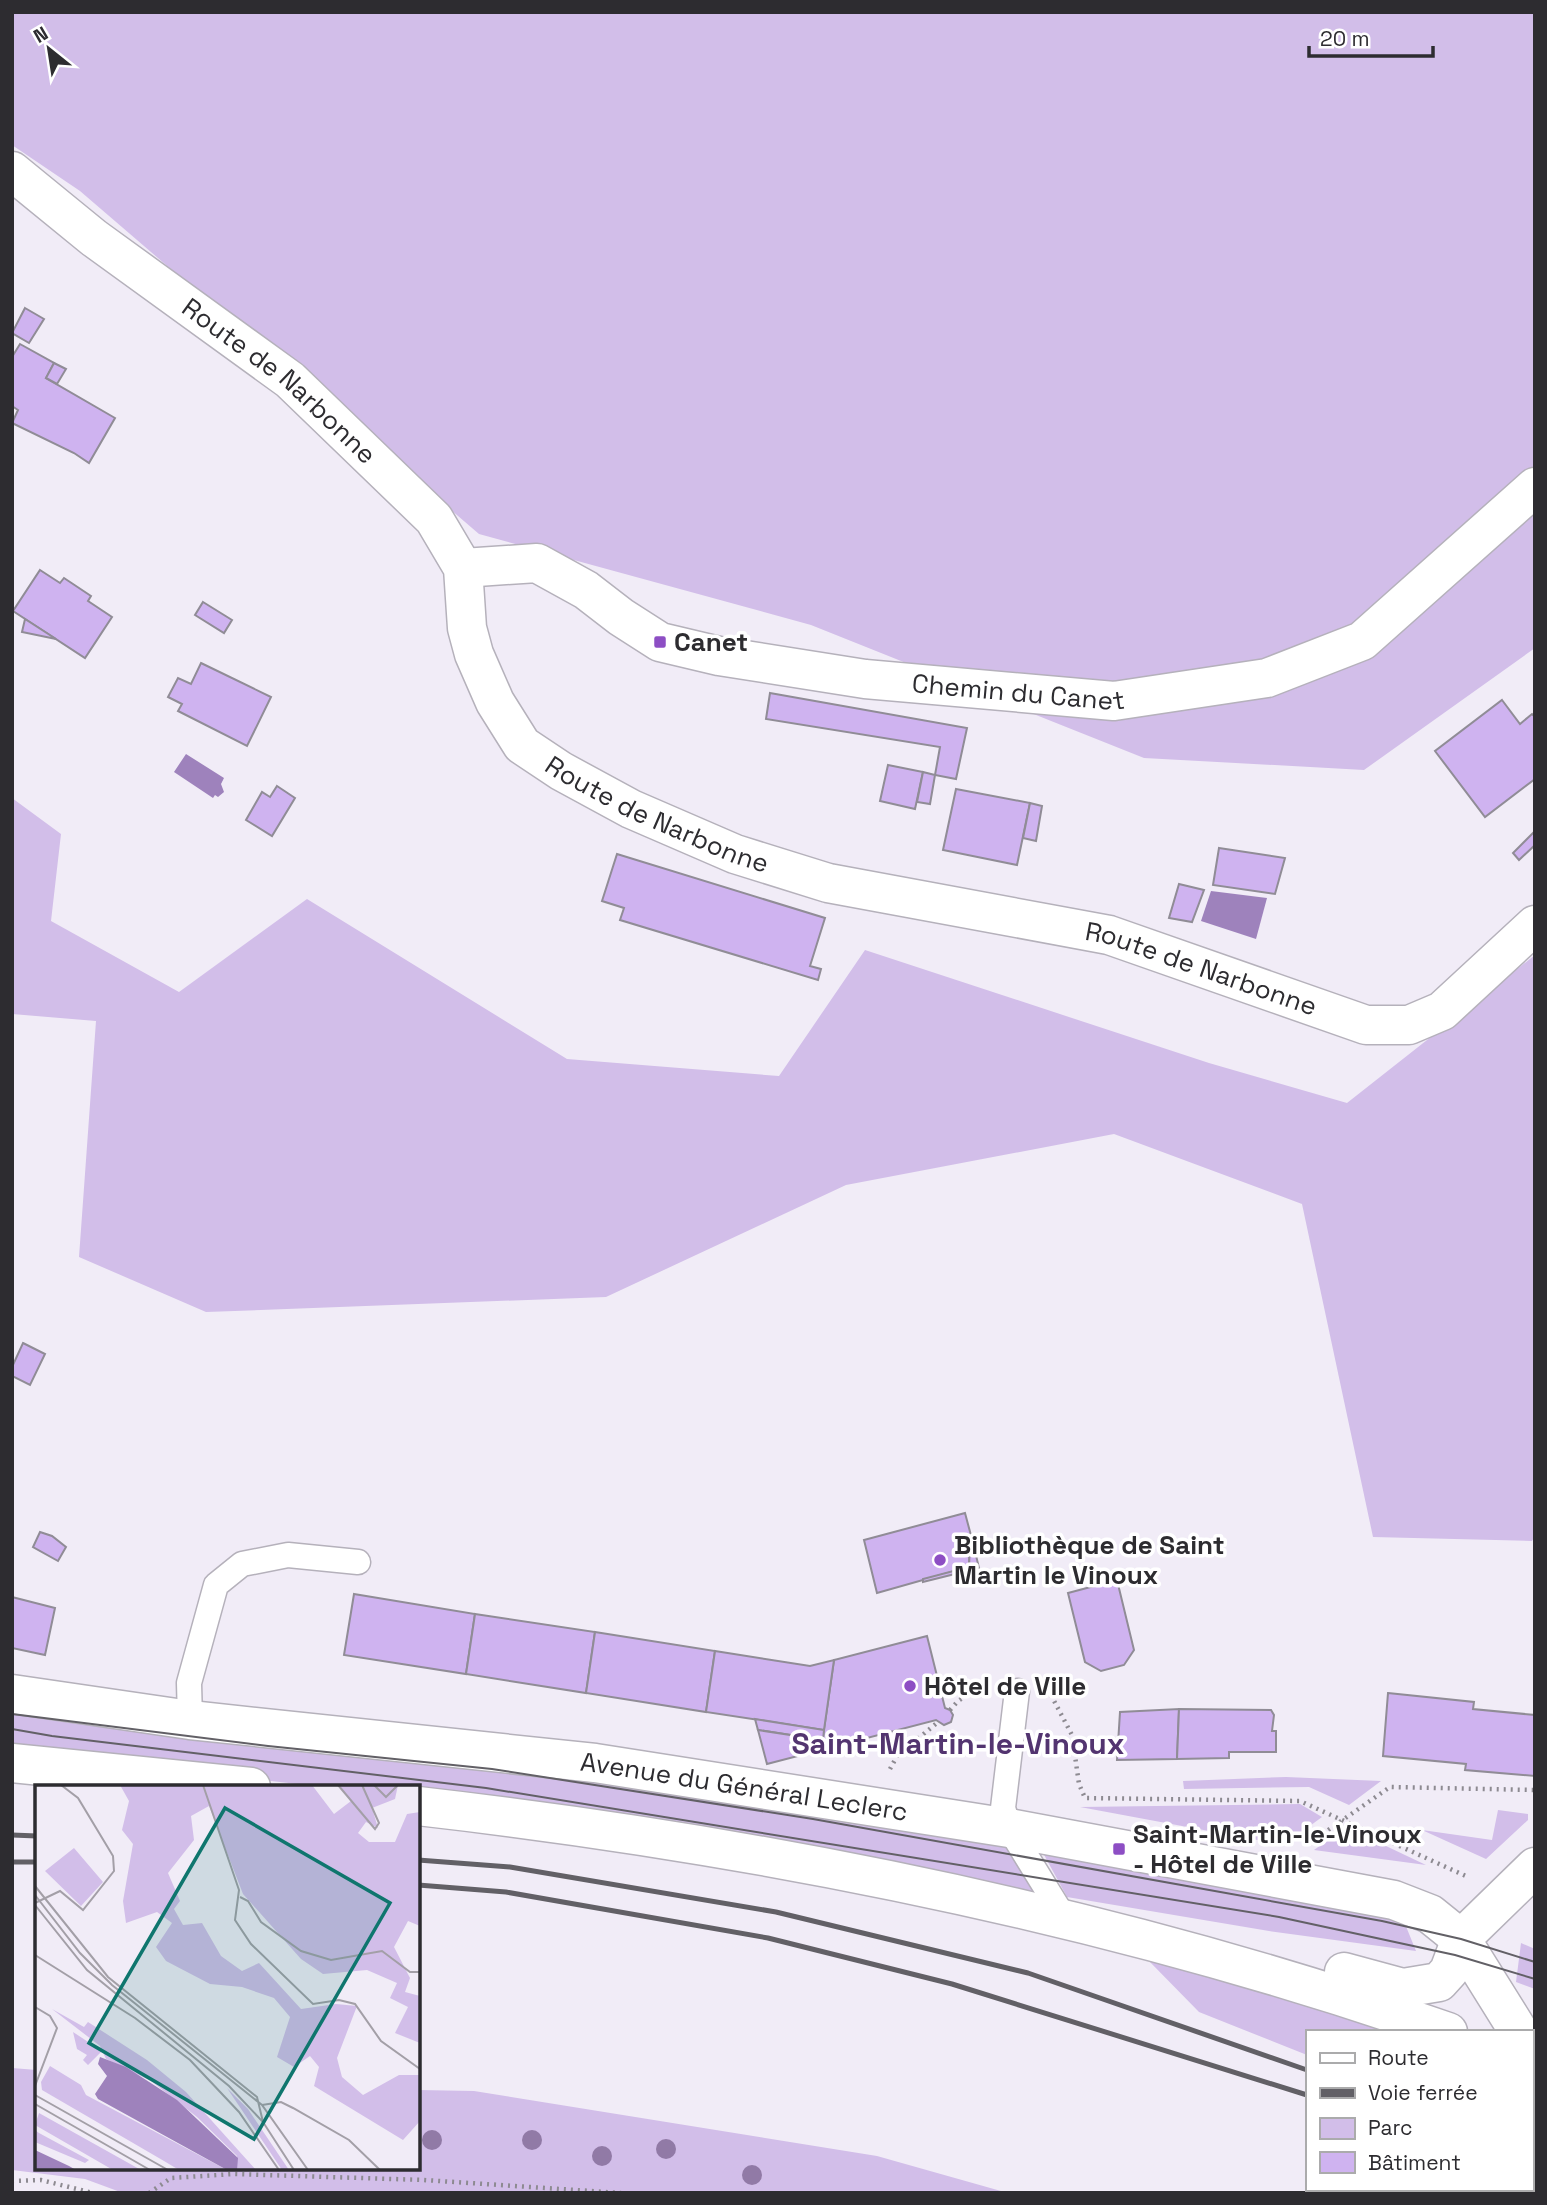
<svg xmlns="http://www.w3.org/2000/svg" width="1547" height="2205" font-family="'Space Grotesk',sans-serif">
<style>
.green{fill:#d2bee9}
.water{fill:#9e82bc}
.building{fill:#cfb3f0;stroke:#908c96;stroke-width:2}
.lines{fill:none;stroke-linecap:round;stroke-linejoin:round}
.lane-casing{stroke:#b5b1bb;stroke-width:27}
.street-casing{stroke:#b5b1bb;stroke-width:41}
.secondary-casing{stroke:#b5b1bb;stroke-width:41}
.path{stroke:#8d8a91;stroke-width:4.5;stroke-dasharray:2 5;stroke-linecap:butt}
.lane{stroke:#fff;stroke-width:24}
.street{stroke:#fff;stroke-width:38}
.secondary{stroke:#fff;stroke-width:38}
.tram{stroke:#626066;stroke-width:2}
.rail{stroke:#626066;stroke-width:5}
.tree{fill:#917aa6}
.poi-dot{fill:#8d4ec4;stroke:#fff;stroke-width:2.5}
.labels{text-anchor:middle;stroke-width:7;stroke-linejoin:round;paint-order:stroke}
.street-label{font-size:26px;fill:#2d2c30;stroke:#fff}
.poi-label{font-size:26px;font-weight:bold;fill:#2d2c30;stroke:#fff;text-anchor:start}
.quarter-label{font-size:30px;font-weight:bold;fill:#533570;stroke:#fff}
.inset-road{fill:none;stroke:#a39fa7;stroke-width:2}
.view{fill:#0f766e;fill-opacity:0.15;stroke:#0f766e;stroke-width:3.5}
.inset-edge{fill:none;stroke:#2d2c30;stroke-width:3.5}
</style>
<rect width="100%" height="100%" fill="#f1ecf7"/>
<g class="green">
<polygon points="12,12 1535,12 1535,648 1364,770 1144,758 811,625 479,534 80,191 12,145"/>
<polygon points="12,798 61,834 51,921 179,992 307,899 567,1059 779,1076 865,950 1209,1063 1347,1103 1535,955 1535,1536 1532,1541 1373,1537 1302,1204 1114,1134 846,1185 606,1297 206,1312 79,1257 96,1021 12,1014"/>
<polygon points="12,1704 420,1748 1004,1844 1033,1891 1016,1891 418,1798 418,1787 323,1787 12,1751"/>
<polygon points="1286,1777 1381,1781 1349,1805 1309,1787 1184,1789 1183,1781"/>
<polygon points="1300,1804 1322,1817 1284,1845 1080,1807"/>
<polygon points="1498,1810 1528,1814 1528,1820 1486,1859 1422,1830 1492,1840"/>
<polygon points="1346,1827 1426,1865 1314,1850"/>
<polygon points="1042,1851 1403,1919 1416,1951 1269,1931 1067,1897"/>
<polygon points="1521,1943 1535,1949 1535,1989 1516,1982"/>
<polygon points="1148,1960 1378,2024 1394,2032 1307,2032 1307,2055 1199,2012"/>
<polygon points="12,2068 37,2070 37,2168 418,2168 418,2090 474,2091 877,2156 1008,2193 123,2193 85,2179 12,2170"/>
</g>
<g class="water">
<polygon points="186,754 224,778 221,784 224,792 218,797 215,795 213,798 174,772"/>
<polygon points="1211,891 1267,898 1256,939 1201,921"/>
</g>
<g class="building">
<polygon points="25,308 44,319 29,343 12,333"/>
<polygon points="20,344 54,363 46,378 115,418 89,463 74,453 12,423 18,410 12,406 12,357"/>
<polygon points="54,363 66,369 57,384 46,378"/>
<polygon points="40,570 60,583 64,578 91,596 88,601 112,617 85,658 13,611"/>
<polygon points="203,602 232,620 224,633 195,615"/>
<polygon points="25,619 56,639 22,632"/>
<polygon points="201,663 271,697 247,746 178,711 182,704 168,697 178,678 191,684"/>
<polygon points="770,693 967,728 956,779 935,775 940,747 766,719"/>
<polygon points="1502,700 1520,724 1532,714 1535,717 1535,779 1485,817 1435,751"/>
<polygon points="888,765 923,772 915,809 880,801"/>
<polygon points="923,772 935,775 930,804 917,802"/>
<polygon points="277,786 295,798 272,836 246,820 262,792 270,797"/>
<polygon points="956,789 1030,803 1017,865 943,850"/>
<polygon points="1030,803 1042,806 1036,841 1023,838"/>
<polygon points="1535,831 1535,845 1519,860 1513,853"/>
<polygon points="1219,848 1285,858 1275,894 1213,885"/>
<polygon points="617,854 825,918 810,966 821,969 818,980 620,920 624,908 602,901"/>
<polygon points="1179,884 1204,890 1192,922 1169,918"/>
<polygon points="23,1343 45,1354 30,1385 12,1376 12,1367"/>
<polygon points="965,1513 973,1543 970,1543 969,1567 877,1593 864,1540"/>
<polygon points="40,1532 52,1536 66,1547 58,1561 33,1547"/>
<polygon points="970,1543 973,1543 979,1568 923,1582 923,1579 969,1567"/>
<polygon points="1117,1580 1134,1650 1124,1665 1101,1671 1085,1662 1068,1593"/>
<polygon points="354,1594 475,1614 466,1674 344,1655"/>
<polygon points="12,1597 55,1608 45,1655 12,1648"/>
<polygon points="475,1614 595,1632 586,1693 466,1674"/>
<polygon points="595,1632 715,1651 706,1712 586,1693"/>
<polygon points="927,1636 945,1708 950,1710 953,1715 951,1722 944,1725 936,1720 821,1750 834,1660"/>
<polygon points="715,1651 810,1666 834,1660 824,1730 706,1712"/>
<polygon points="1388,1693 1474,1702 1473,1709 1535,1715 1535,1776 1465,1770 1466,1764 1383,1756"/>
<polygon points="1179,1709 1177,1759 1117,1760 1120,1712"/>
<polygon points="1179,1709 1271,1710 1274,1715 1272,1731 1276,1731 1276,1752 1229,1752 1229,1758 1177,1759"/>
<polygon points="755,1719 824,1730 823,1740 758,1730"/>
<polygon points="758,1730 823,1740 821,1750 767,1764"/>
</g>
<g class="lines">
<g class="lane-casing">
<g id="lane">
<polyline points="1017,1691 1003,1808 1009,1828 1065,1919"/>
<polyline points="190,1720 189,1683 216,1585 242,1564 288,1555 358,1562"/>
</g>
</g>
<g class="street-casing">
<g id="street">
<path id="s1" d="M12,171l82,67 196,142 144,139 29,49 4,60 7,26 21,48 27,43 39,26 70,38 104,45 93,29 281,52 257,90h43l33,-14 93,-86"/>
<path id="s2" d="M463,568l74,-5 49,27 35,27 39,25 59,14 146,23 249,22 153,-23 95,-37 173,-154"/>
</g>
</g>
<g class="secondary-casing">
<g id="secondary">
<path id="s3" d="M12,1694l178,26 405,43 414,65 385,72 36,14 31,25 58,93"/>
<polyline points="12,1763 251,1787"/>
<path d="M418,1806c350,40 697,110 1030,226"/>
<polyline points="1344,1972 1403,1988 1439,1982 1449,1971 1461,1939 1535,1867"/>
</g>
</g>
<g class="path">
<polyline points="1051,1695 1072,1735 1079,1784 1085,1798 1300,1801 1468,1877"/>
<polyline points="950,1710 958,1701 985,1683"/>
<polyline points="890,1769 897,1756 938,1722"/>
<polyline points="1311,1842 1390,1787 1535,1790"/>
<polyline points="12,2181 41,2180 93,2193"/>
<polyline points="149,2193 171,2178 234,2174 424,2180 621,2193"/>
</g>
<use href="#lane" class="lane"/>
<use href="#street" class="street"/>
<use href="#secondary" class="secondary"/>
<g class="tram">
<polyline points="12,1714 268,1746 492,1769 813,1819 1382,1921 1461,1939 1535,1962"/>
<polyline points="12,1729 52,1736 486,1788 1279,1917 1455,1955 1535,1979"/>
</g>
<g class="rail">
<polyline points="12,1835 37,1836"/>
<polyline points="418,1860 510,1867 776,1912 1028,1973 1307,2070"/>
<polyline points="12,1862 37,1862"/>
<polyline points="418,1885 506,1892 768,1938 952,1984 1307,2095"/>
<polyline points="1531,2164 1535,2165"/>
<polyline points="1531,2186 1535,2188"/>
</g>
</g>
<g class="tree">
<circle cx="432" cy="2140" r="10"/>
<circle cx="532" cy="2140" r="10"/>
<circle cx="666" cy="2149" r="10"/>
<circle cx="602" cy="2156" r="10"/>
<circle cx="752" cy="2175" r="10"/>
</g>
<g class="poi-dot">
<rect x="653" y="635" width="14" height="14" rx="3.5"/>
<circle cx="940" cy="1560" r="7"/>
<circle cx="910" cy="1686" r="7"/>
<rect x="1112" y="1842" width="14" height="14" rx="3.5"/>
</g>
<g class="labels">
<g class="street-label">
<text dy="9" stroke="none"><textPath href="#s1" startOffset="340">Route de Narbonne</textPath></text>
<text dy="9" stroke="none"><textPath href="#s2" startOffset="583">Chemin du Canet</textPath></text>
<text dy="9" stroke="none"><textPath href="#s1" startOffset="948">Route de Narbonne</textPath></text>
<text dy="9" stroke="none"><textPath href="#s1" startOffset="1516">Route de Narbonne</textPath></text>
<text dy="9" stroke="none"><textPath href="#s3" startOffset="738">Avenue du Général Leclerc</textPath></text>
</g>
<g class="poi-label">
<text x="674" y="651">Canet</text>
<text x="954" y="1554">Bibliothèque de Saint<tspan x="954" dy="30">Martin le Vinoux</tspan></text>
<text x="924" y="1695">Hôtel de Ville</text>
<text x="1133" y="1843">Saint-Martin-le-Vinoux<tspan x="1133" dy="30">- Hôtel de Ville</tspan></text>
</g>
<g class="quarter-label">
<text x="958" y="1754">Saint-Martin-le-Vinoux</text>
</g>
</g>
<g transform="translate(35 1785)">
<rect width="385" height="385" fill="#f1ecf7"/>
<path d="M85,0h192l22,29 17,-13 -13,-16h60l-3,14 -23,9 6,20 -12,-6 -8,11 11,9h26l12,-28 13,-2v114l-12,-5 -14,26 16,31 -5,14 15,4v47l-25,-10 13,-26 -18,-9 7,-15 -30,-13 -44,4 -22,-15 -58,-65 -34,-88 -18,10 3,24 -26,33 12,28 -6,8 9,16 19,-2 19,33 21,15 17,-8 42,46 35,-5 21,2 -20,52 5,19 21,18 36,-20h21v46l-17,19 -89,-54 5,-19 -9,-11 -16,11 -17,-10 13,-40 -16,-19 -32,-11 -32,-3 -44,-23 -10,-14 16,-24 -15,-11 -31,11 -3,-22 10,-57 -11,-14 7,-29zM39,63l29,34 -22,24 -36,-35zM17,224l32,18 4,-5 59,38 39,32 70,78h-19v-14l-40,-39 -46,-36 -45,-22 -6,-13zM38,247l29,19 -14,14 -5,-5 4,-5 -10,-6zM15,281l31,19 5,10 141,75h-48l-15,-9 -122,-71 -1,-8zM192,303l21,21 41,61h-7zM4,328l102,57h-28l-78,-45zM0,345l4,3 50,27 -4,3 -50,-21z" fill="#d2bee9"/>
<path d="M65,272l26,10 51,33 61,58 -1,12h-10l-129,-71 -3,-5 12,-18 -9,-12zM0,365l34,16 7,4h-41z" fill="#9e82bc"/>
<path class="inset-road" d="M168,0l36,105 -4,30 16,24 62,60 26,-4 16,4 26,37 39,28M303,0l37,44 4,-6 -17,-38M339,0l12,12 12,-12M0,101l73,91 149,120 6,25M0,110l45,58 32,32 150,120 46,65M205,112l8,4 13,21 40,29 30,9 51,-9 28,21h10M0,118l25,-12 23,19 31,-39 -1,-15 -35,-58 -17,-13M0,120l52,65 142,116 34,36 31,48M0,170l100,63 55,42 49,52 40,58M0,222l15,9 7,12 -22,58M0,310l133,75M0,319l115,66M227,320l19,-3 12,6 56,32 31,30"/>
<path class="view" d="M190,23l165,95 -136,236 -165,-96z"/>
<rect width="385" height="385" class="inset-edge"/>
</g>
<rect width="1547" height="2205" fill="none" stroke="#2d2c30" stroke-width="28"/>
<rect x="1306" y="2030" width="228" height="161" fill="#ffffff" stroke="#ababac" stroke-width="2"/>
<rect x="1320" y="2053" width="35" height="10" fill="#ffffff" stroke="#ababac" stroke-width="2"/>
<text x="1368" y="2065" font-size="21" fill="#2d2c30">Route</text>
<rect x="1320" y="2088" width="35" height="10" fill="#626066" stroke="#ababac" stroke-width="2"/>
<text x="1368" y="2100" font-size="21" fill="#2d2c30">Voie ferrée</text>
<rect x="1320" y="2118" width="35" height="21" fill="#d2bee9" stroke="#ababac" stroke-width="2"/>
<text x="1368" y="2135" font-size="21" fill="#2d2c30">Parc</text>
<rect x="1320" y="2152" width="35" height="21" fill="#cfb3f0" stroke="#ababac" stroke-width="2"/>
<text x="1368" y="2170" font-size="21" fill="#2d2c30">Bâtiment</text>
<g transform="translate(49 49) rotate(330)" stroke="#ffffff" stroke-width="5" paint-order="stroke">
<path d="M0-5L12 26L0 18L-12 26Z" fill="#2d2c30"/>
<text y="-10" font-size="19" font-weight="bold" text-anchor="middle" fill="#2d2c30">N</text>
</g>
<path d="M1309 46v10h124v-10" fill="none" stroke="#2d2c30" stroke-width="3.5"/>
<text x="1320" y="46" font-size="21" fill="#2d2c30" stroke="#ffffff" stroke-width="5" paint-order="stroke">20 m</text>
</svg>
